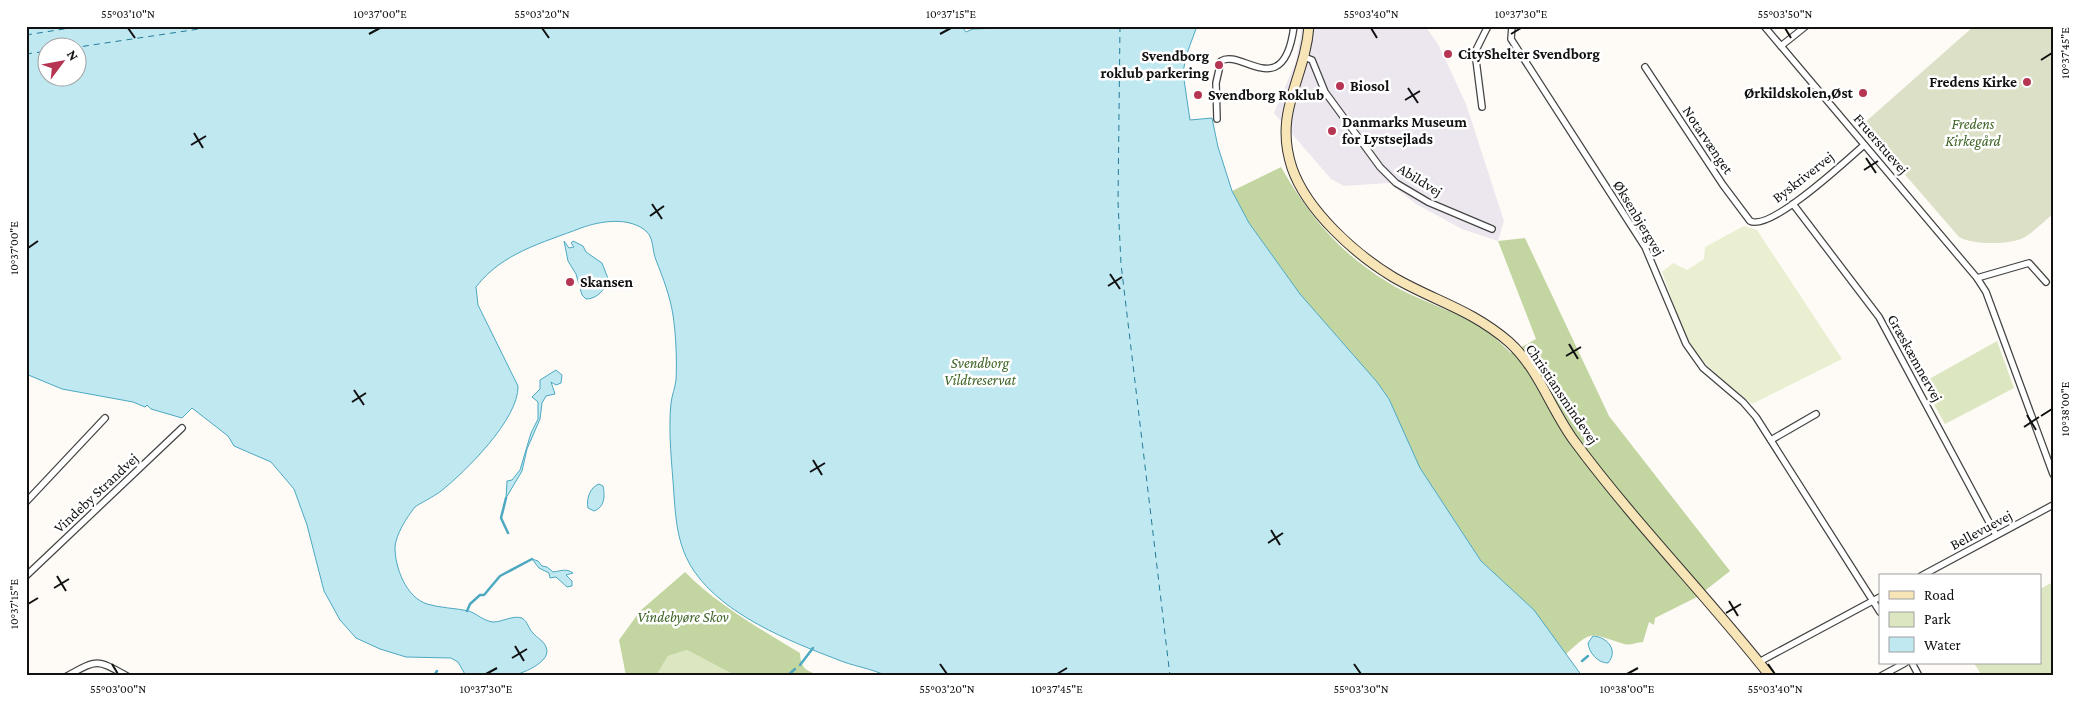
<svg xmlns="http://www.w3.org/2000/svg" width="2079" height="702" font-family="'Crimson Pro',serif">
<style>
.industrial{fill:#ece7ee}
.green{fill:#dce7c1}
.forest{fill:#c3d6a2}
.cemetery{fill:#dce0c7}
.pitch{fill:#eaefd2}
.water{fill:#bfe8f1;stroke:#4da8c1;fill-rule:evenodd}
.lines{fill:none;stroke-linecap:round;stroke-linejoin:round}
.stream{stroke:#4da8c1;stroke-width:2.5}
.ferry{stroke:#257b98;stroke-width:1;stroke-dasharray:6 5;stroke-linecap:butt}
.street-casing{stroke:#444;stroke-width:8}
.secondary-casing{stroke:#333;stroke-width:11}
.street{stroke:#fff;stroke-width:5.5}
.secondary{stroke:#f7e4b7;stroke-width:9}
.ticks{fill:none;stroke:#111;stroke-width:2}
.poi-dot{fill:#b53553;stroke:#fff;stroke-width:2}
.labels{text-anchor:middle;stroke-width:5;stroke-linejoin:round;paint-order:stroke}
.poi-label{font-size:15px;font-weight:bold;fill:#111;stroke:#fff;text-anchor:start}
.park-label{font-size:15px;font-style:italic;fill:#3e6426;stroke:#fff}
.street-label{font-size:15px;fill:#111;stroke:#fff}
.neatline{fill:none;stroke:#111;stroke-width:2}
.ticks-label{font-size:12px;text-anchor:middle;fill:#111}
</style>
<rect width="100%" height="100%" fill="#fefbf6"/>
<polygon class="industrial" points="1302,26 1425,26 1438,44 1466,104 1504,221 1498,241 1462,229 1416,204 1389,183 1344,186 1331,179 1274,113 1296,61"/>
<g class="green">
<polygon points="1997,341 2014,388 1945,424 1922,383"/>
<polygon points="2053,582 2053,676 1982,676 1974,663 2040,663 2040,589"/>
<polygon points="687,650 736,676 656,676 668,656"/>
</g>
<g class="forest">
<path d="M1281,167c29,50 57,85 108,116 31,19 69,28 99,49 8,6 15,14 23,21l25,-14 -38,-98 27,-3 84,178 121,155 -33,26 -42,21 -1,7 -5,-3 -6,20c-6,0 -13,4 -19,2 -35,-11 -31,-15 -59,11l-31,-45 -53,-49 -61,-93 -31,-69 -12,-17 -77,-88 -51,-71 -17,-32z"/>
<path d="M685,572c34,34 74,56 115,81 1,17 7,18 22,23h-86l-49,-26 -19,6 -12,20h-30l-7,-36 21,-29z"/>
</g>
<path class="cemetery" d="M1974,26h79v188c-9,7 -18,17 -28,23 -14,8 -52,8 -66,0l-97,-112z"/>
<path class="pitch" d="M1744,226l13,4 85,129 -90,45c-16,-14 -33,-26 -47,-41 -23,-24 -31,-61 -43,-91l11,-9 14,7 17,-11 1,-12z"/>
<g class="water">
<path d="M26,26h939l-2,2 3,4 7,-3 83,-3h141l-11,30 -3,17 7,47 22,-2 6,29 14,44 17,32 51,71 77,88 12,17 31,69 61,93 53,49 48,66h-695c-17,-8 -35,-10 -51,-17 -47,-18 -112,-44 -142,-88 -16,-24 -18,-48 -20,-76 -2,-31 -6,-62 -3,-92 1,-8 4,-15 5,-23 1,-20 0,-45 -3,-65 -3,-19 -10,-37 -17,-55 -4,-9 -2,-21 -9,-28 -17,-16 -47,-11 -66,-4 -39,15 -79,25 -105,59l2,18 40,81c1,33 -53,86 -77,105 -6,5 -24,14 -26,16 -8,10 -19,27 -20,40 0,21 11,50 32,57 13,4 28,4 42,7 8,3 15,10 24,11 10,0 19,-7 29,-4 6,4 6,10 11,15 4,5 11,8 13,14 7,15 -26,28 -37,29 -14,1 -29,0 -43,0l-8,-14 -7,-4 -45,-1 -26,-8 -24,-11 -16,-18 -16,-29 -17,-66 -13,-36 -23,-27 -37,-16 -6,-10 -36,-28 -10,10 -31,-9 -4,-4 -2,2 -12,-5 -71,-13 -36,-15zM48,48h30v30h-30z"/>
<path d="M564,241l5,7 5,-1 -3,-4 2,-2 10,5 3,6 16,11 7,18c-5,8 -11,18 -23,18l-4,-4 -6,-21 -8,-13z"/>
<polygon points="556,370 562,375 561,383 556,385 551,382 555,394 546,396 542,403 540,419 527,449 522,471 506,498 507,481 512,480 520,470 531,433 538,419 538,402 532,397 540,389 540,380"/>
<path d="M599,484l4,2c2,10 2,21 -9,25l-6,-3c-2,-9 2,-21 11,-24z"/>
<path d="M532,559l6,2 4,5 5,1 6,5c8,-1 13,-4 20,1l-7,2 6,6v5l-5,1 -11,-10 -6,1 -1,-5 -10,-5z"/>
<path d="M1593,636c14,1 26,14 15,27 -10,0 -19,-10 -20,-20z"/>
</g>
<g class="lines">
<g class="stream">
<polyline points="506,498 501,518 508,533"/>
<polyline points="467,611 470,604 480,595 484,595 500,576 532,559"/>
<polyline points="1582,661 1588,656"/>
<polyline points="800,665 813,648"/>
<polyline points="434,676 437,671"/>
<polyline points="787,676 795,669"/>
</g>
<g class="ferry">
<polyline points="1120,26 1118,202 1121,264 1170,676"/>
<polyline points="26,35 83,26"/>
<polyline points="72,48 219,26"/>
<polyline points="26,54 48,51"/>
</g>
<g class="street-casing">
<g id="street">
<polyline points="1512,26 1511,39 1645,247 1686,344 1703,368 1743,402 1756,417 1880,612"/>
<polyline points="1764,26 1977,278 1986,292 2053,474"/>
<polyline points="1781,46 1806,26"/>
<polyline points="1304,57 1312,60 1325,92 1380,167 1396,183 1428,202 1492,229"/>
<path d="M1645,67l78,118 27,36c20,11 97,-61 114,-76"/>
<polyline points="1482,107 1475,52 1488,26"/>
<path d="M1217,119l-1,-36 5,-22c20,-13 63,43 73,-35"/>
<polyline points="1793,204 1879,317 1996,535"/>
<polyline points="1977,278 2029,263 2046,282"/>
<polyline points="1771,440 1816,414"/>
<polyline points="26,502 105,418"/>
<polyline points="26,576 182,428"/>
<polyline points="1921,576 2053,505"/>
<polyline points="1759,662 1880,597"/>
<polyline points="1912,663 1919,676"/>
<path d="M67,676c31,-17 29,-17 60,0"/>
<polyline points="1881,676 1905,663"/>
</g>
</g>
<g class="secondary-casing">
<path id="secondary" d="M1309,26c-4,54 -36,85 -17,142 15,43 63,86 101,109 41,24 78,32 116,65 30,27 42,68 66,100 60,81 132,154 195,234"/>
</g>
<use href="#street" class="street"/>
<use href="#secondary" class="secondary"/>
</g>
<path class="ticks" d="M128,28l7,10M542,28l7,10M1371,28l6,10M1785,28l6,10M369,34l11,-6M940,34l11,-6M1511,34l10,-6M2041,60l11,-7M1408,88l10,15M1405,100l15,-9M194,133l9,15M191,145l15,-9M1866,158l10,15M1864,170l14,-9M652,204l10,15M650,216l14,-10M28,248l10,-7M1110,274l10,15M1108,286l14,-9M1569,344l9,15M1566,356l15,-9M354,390l10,15M352,402l14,-9M2027,415l9,15M2041,416l11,-7M2024,427l15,-10M813,460l9,15M810,472l15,-9M1271,530l9,15M1268,543l15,-10M57,576l9,15M54,588l15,-9M1729,601l9,15M28,604l10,-6M1726,613l15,-9M515,646l9,15M512,658l15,-9M112,664l6,10M940,664l7,10M1354,664l7,10M1768,664l7,10M486,674l11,-6M1057,674l10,-6M1627,674l11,-6"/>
<g class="poi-dot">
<circle cx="1448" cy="54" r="5"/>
<circle cx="1219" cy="65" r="5"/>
<circle cx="2027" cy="82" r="5"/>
<circle cx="1340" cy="86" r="5"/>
<circle cx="1863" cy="93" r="5"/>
<circle cx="1198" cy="95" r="5"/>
<circle cx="1332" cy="131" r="5"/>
<circle cx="570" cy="282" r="5"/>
</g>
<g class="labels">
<g class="poi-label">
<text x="1458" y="59">CityShelter Svendborg</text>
<text x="1209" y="61" text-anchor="end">Svendborg<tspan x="1209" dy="17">roklub parkering</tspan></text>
<text x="2017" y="87" text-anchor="end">Fredens Kirke</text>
<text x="1350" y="91">Biosol</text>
<text x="1853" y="98" text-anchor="end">Ørkildskolen,Øst</text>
<text x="1208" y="100">Svendborg Roklub</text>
<text x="1342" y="127">Danmarks Museum<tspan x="1342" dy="17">for Lystsejlads</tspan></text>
<text x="580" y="287">Skansen</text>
</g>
<g class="park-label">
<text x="1973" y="129">Fredens<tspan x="1973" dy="17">Kirkegård</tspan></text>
<text x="980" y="368">Svendborg<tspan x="980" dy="17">Vildtreservat</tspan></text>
<text x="683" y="622">Vindebyøre Skov</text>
</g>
<g class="street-label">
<text transform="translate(1708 140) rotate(56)" y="5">Notarvænget</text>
<text transform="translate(1881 144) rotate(49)" y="5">Fruerstuevej</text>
<text transform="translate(1803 177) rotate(-38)" y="5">Byskrivervej</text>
<text transform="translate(1420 180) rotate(32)" y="5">Abildvej</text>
<text transform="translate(1639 218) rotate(59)" y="5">Øksenbjergvej</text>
<text transform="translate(1915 358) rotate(61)" y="5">Græskæmnervej</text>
<text transform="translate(1562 394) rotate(56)" y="5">Christiansmindevej</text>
<text transform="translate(96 493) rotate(-43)" y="5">Vindeby Strandvej</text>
<text transform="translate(1981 530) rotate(-28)" y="5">Bellevuevej</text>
</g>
</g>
<rect width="2079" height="702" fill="none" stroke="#ffffff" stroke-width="55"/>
<rect x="1879" y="574" width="162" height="90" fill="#ffffff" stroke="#a0a0a0"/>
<rect x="1889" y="591" width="25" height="8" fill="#f7e4b7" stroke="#a0a0a0"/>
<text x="1924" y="600" font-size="15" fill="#111111">Road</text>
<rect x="1889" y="612" width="25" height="15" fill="#dce7c1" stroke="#a0a0a0"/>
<text x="1924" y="624" font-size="15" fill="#111111">Park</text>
<rect x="1889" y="637" width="25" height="15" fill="#bfe8f1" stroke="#a0a0a0"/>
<text x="1924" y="650" font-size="15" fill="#111111">Water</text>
<g transform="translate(62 62) rotate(58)"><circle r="24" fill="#ffffff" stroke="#a0a0a0"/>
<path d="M0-4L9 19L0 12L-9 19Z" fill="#b53553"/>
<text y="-8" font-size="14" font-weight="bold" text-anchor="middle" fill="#111111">N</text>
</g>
<rect x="28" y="28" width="2024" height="646" class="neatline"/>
<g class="ticks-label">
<text x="128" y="18">55°03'10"N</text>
<text x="380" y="18">10°37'00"E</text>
<text x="542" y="18">55°03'20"N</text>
<text x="951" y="18">10°37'15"E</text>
<text x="1371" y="18">55°03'40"N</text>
<text x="1521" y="18">10°37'30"E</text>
<text x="1785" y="18">55°03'50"N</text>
<text transform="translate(2065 53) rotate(-90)" y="4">10°37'45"E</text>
<text transform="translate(14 248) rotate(-90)" y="4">10°37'00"E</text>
<text transform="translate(2065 409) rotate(-90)" y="4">10°38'00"E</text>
<text transform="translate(14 604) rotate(-90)" y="4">10°37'15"E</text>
<text x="118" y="693">55°03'00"N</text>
<text x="486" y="693">10°37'30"E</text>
<text x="947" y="693">55°03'20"N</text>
<text x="1057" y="693">10°37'45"E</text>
<text x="1361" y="693">55°03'30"N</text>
<text x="1627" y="693">10°38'00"E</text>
<text x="1775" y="693">55°03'40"N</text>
</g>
</svg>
